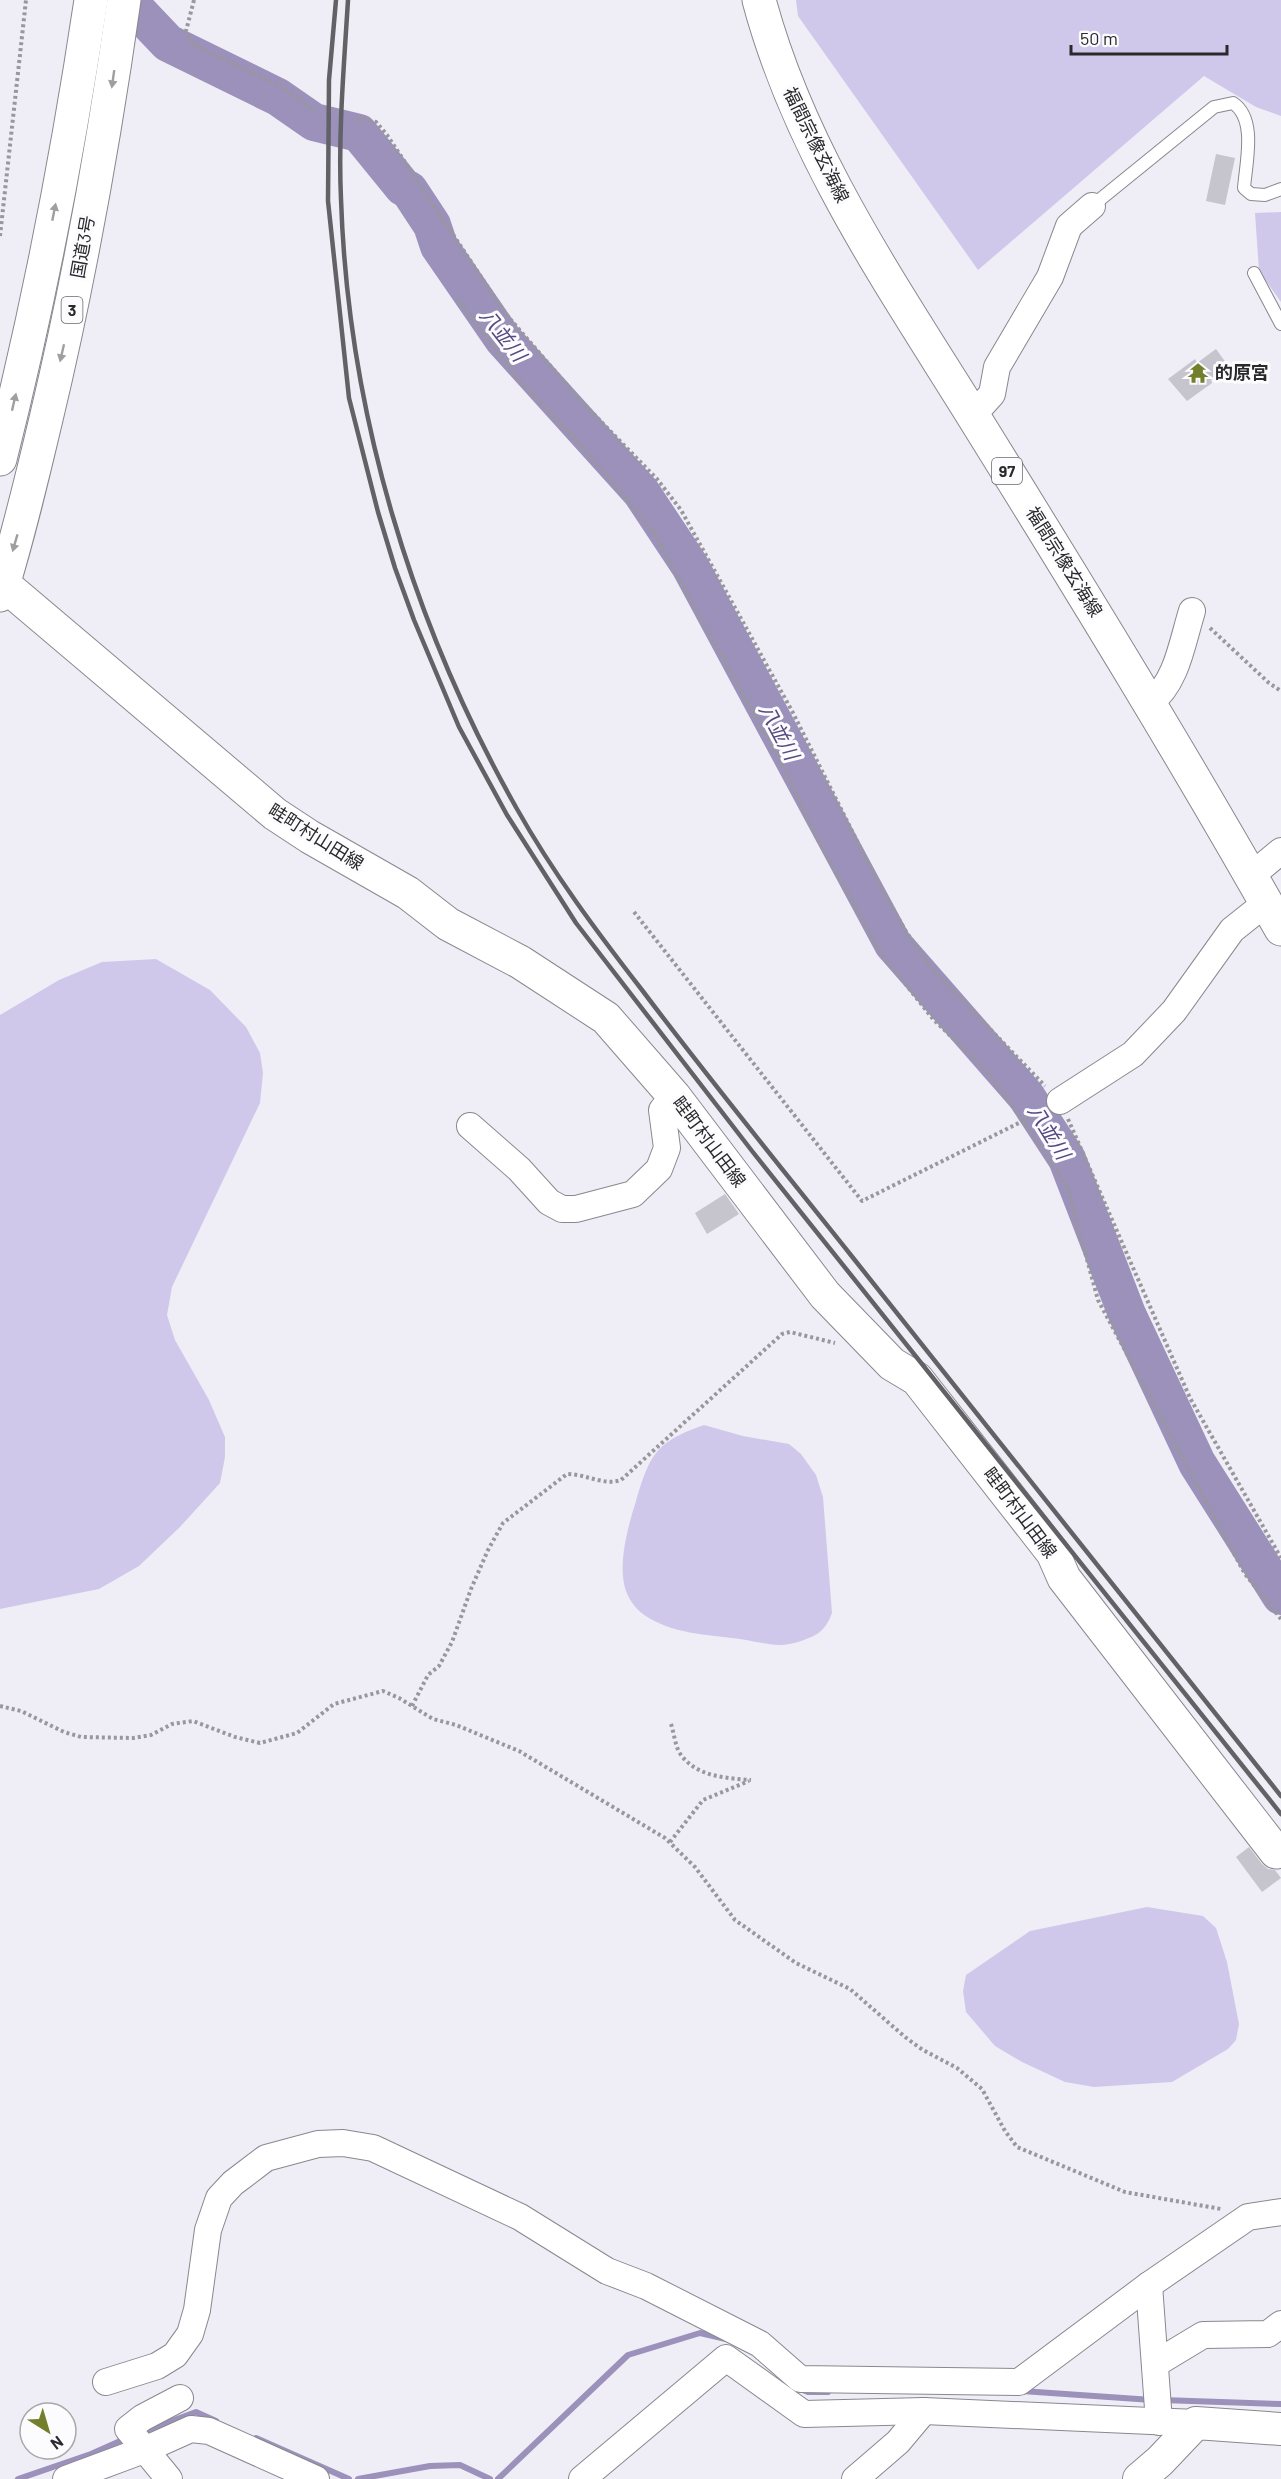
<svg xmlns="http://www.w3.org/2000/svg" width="1281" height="2479" font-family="Barlow,'Noto Sans JP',sans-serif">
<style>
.green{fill:#d0c8eb}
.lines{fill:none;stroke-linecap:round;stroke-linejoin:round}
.stream{stroke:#9b91ba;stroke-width:6}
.river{stroke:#9b91ba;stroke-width:38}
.building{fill:#c6c4cc}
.service-casing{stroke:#89888f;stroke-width:14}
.minor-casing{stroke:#89888f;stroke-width:28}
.tertiary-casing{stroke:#89888f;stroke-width:34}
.secondary-casing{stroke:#89888f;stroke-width:35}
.primary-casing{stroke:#89888f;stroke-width:35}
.trunk-casing{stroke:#89888f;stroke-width:35}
.path{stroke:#98979d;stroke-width:4;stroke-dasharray:3 3;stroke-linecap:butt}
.service{stroke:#fff;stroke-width:12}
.minor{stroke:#fff;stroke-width:26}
.tertiary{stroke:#fff;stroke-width:32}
.secondary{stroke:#fff;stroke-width:33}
.primary{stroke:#fff;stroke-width:33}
.trunk{stroke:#fff;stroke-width:33}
.rail{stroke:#626166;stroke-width:4.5}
.oneway{fill:#9f9fa0}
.labels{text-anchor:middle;stroke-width:6;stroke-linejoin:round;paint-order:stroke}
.shield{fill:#fcfcff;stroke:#69686b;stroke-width:1.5}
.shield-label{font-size:16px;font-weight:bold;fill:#2a292c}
.street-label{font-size:18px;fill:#2a292c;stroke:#fcfcff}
.poi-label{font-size:18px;font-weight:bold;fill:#2a292c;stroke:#fcfcff;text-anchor:start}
.water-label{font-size:20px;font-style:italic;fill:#584880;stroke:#fcfcff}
</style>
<rect width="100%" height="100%" fill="#efeef6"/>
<g class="green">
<polygon points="796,0 1281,0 1281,116 1256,107 1204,76 978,270 798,16"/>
<polygon points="1281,212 1281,302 1259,271 1255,213"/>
<polygon points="156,959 210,990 246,1027 260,1053 263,1073 260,1103 172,1287 167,1315 175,1340 209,1400 225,1437 225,1457 220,1483 180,1527 139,1566 99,1589 0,1609 0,1015 59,980 102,962"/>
<path d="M704,1425l39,11 46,8 12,10 15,21 7,22 9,116c-3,8 -7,16 -15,21 -10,6 -24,10 -35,11 -11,0 -25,-3 -36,-5 -32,-5 -69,-5 -97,-22 -11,-6 -19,-16 -23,-27 -9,-25 2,-65 10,-90 14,-46 19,-59 68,-76z"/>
<polygon points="1147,1907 1203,1916 1216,1928 1227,1962 1239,2024 1236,2040 1228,2049 1172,2082 1094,2087 1065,2082 1022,2062 995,2046 966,2012 963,1991 966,1975 1030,1931"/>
</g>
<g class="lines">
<g class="stream">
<polyline points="800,2389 808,2392 828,2392"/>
<polyline points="1022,2391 1152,2400"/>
<polyline points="1162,2400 1281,2404"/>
<polyline points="142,2432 196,2412 216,2421"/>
<polyline points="256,2438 349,2479"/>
<polyline points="18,2479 91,2454 127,2438"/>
<polyline points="358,2479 430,2466 460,2465 490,2479"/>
<polyline points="498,2479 628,2355 700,2333 726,2339"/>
</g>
<polyline class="river" points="127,0 168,43 278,97 314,122 359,133 403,187 409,190 432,225 439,246 503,339 641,492 690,566 893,944 1026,1096 1067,1159 1127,1314 1197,1463 1281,1596"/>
</g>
<g class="building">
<polygon points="1216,154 1235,158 1225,205 1206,201"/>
<polygon points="1216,349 1229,367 1211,380 1212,383 1187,401 1168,379 1195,359 1197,363"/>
<polygon points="725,1194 739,1214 707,1234 695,1213"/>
<polygon points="1249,1847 1262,1864 1268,1869 1275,1870 1281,1878 1262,1892 1236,1857"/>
</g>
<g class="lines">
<g class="service-casing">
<g id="service">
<path d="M1092,206l122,-99 19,-4c24,16 13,59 11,85l7,6 14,1 16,-6"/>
<polyline points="1254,273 1281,324"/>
</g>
</g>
<g class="minor-casing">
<g id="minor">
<polyline points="973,415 992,394 997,367 1050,277 1069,226 1092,206"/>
<path d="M1150,703c27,-21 32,-60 42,-92"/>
<polyline points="1252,875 1281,851"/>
<polyline points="1060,1101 1133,1054 1174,1011 1232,930 1266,903"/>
<polyline points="470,1126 519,1169 549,1202 562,1209 576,1209 633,1194 659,1169 667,1148 662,1110 674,1096"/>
<polyline points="1149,2285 1159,2422"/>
<polyline points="1155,2364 1203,2335 1268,2334 1281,2324"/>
<polyline points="106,2382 157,2366 175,2355 190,2334 197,2310 208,2230 219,2198 233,2183 266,2158 318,2144 343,2143 373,2148 520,2217 607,2271 646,2286 760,2344 800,2379 1019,2382 1149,2285 1248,2217 1281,2212"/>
<polyline points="66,2479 144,2450 191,2429 209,2431 316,2479"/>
<polyline points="169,2479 128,2429 142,2418 180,2398"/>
<polyline points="582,2479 726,2358 804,2414 924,2411 1196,2423"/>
<polyline points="855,2479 898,2442 924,2411"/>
</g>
</g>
<g class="tertiary-casing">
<polyline id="tertiary" points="1139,2479 1160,2461 1196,2423 1281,2429"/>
</g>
<g class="secondary-casing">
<polyline id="secondary" points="0,581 275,814 310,837 408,893 448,924 520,962 606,1018 674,1096 825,1295 892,1364 917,1379 1053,1553 1064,1578 1276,1852"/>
</g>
<g class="primary-casing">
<path id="primary" d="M759,0c42,157 137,291 221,427 103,166 205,332 301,502"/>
</g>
<g class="trunk-casing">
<g id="trunk">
<path d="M0,459c38,-151 68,-305 91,-459"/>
<path d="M0,595c18,-58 32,-117 46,-176 33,-138 58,-278 78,-419"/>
</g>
</g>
<g class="path">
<polyline points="194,0 186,31 192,44 282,87 316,111"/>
<polyline points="357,118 376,122 387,135 505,313 578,398 657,479 681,510 792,711 874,875 905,930 931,968 1045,1086"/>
<polyline points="0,236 26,0"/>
<polyline points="458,299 515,375 586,451 653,531 785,770 817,838 881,953 933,1019 985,1069 1024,1122 1067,1186 1098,1300 1245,1574 1281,1619"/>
<polyline points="1210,628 1269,683 1281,691"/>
<polyline points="634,912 862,1201 1041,1112"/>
<polyline points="1068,1119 1190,1398 1281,1558"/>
<polyline points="0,1706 21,1711 64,1732 81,1737 133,1738 151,1735 172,1724 193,1721 235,1737 260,1743 297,1733 334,1704 383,1691 399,1698 433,1719 456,1725 519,1751 665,1838 695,1867 735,1920 796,1963 850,1989 905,2037 923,2050 957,2068 982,2089 1005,2131 1017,2147 1125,2192 1221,2209"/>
<path d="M412,1706l16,-31 11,-9 13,-24 19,-53 17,-39 15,-27 64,-49c19,0 37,12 54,6l161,-146 8,-2 45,11"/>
<path d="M671,1724c3,9 4,20 8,28 16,25 46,26 72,28"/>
<polyline points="670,1842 703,1800 749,1781"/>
</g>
<use href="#service" class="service"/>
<use href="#minor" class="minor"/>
<use href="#tertiary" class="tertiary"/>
<use href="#secondary" class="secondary"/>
<use href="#primary" class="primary"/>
<use href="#trunk" class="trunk"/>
<g class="rail">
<polyline points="336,0 329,80 328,201 349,398 378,512 395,568 414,620 459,727 507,815 576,923 752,1151 1281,1814"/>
<path d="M348,0c-4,66 -10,133 -7,199 7,213 71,425 176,610 36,64 80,123 125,181 67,89 138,176 208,264 144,180 287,361 431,542"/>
</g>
</g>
<defs><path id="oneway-solid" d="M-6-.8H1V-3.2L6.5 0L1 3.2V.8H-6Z" transform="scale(1.5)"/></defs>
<g class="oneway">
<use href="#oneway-solid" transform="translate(113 79) rotate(98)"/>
<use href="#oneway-solid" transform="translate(54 212) rotate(-79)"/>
<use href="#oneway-solid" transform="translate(62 353) rotate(103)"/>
<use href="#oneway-solid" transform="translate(14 402) rotate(-77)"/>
<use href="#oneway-solid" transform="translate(15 543) rotate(106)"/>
</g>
<defs>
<g id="temple-bare" transform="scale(1.62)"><path d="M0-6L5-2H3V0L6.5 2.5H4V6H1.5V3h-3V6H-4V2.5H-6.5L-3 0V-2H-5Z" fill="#747f2b" stroke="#fcfcff" stroke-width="2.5" paint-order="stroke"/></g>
</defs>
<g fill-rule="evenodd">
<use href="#temple-bare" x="1198" y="373"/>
</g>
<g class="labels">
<g class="shield">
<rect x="61.5" y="297" width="21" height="26" rx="4.5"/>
<rect x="992" y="458" width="30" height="26" rx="4.5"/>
</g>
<g class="shield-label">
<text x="72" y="316">3</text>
<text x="1007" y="477">97</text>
</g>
<g class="street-label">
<text transform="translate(816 145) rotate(64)" y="6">福間宗像玄海線</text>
<text transform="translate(83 247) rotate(-80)" y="6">国道3号</text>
<text transform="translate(1064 562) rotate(58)" y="6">福間宗像玄海線</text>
<text transform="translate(316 837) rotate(32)" y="6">畦町村山田線</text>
<text transform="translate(709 1142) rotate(53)" y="6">畦町村山田線</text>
<text transform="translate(1020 1513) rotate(53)" y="6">畦町村山田線</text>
</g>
<g class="poi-label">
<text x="1215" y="379">的原宮</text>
</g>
<g class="water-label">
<text transform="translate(503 335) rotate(52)" y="7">八並川</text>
<text transform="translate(779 732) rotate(62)" y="7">八並川</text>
<text transform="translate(1049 1132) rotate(58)" y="7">八並川</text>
</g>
</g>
<g transform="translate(48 2431) rotate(143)"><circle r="28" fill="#fcfcff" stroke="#a8a8ab" stroke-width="1.5"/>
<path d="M0-4.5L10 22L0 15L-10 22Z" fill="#747f2b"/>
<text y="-9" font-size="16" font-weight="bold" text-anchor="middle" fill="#2a292c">N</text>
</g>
<path d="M1071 45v9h156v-9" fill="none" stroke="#2a292c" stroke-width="3"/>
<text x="1080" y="45" font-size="18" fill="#2a292c" stroke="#fcfcff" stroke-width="4.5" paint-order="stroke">50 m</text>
</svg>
